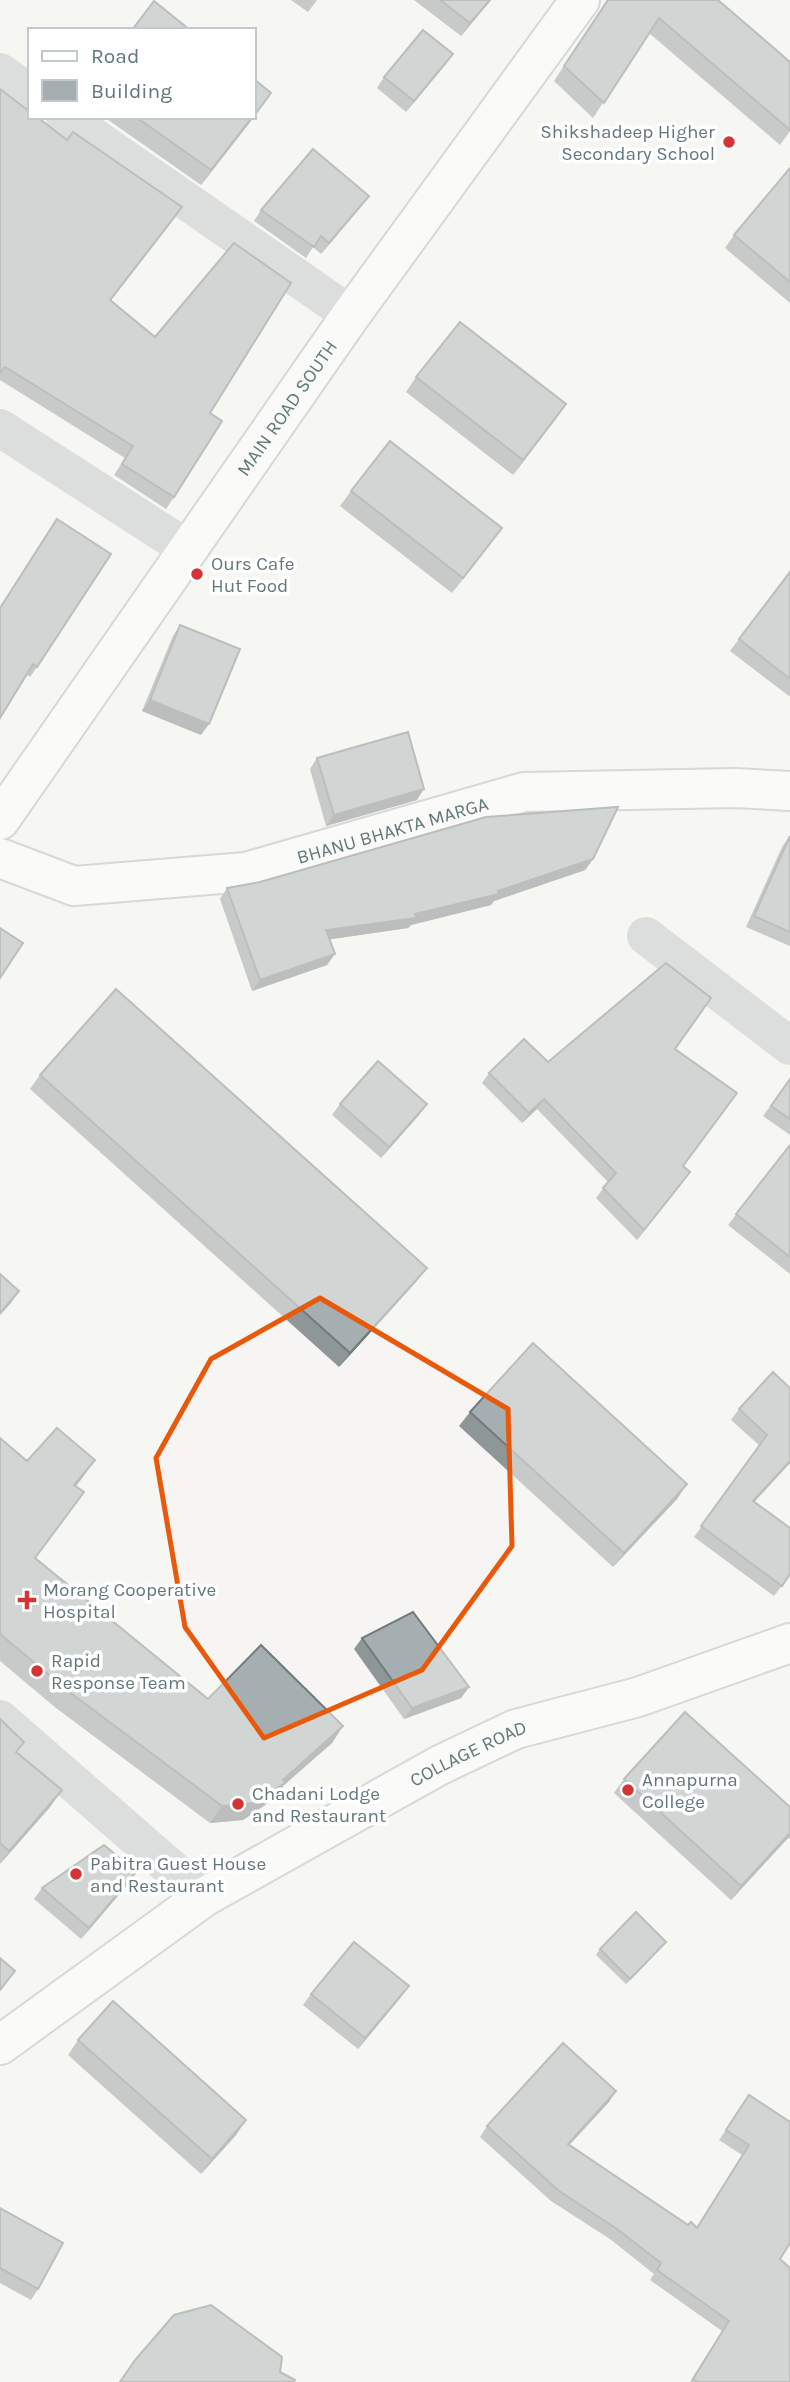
<svg xmlns="http://www.w3.org/2000/svg" width="790" height="2382" font-family="Karla,sans-serif">
<style>
.lines{fill:none;stroke-linecap:round;stroke-linejoin:round}
.secondary-casing{stroke:#adb5b7;stroke-width:42}
.primary-casing{stroke:#aeb5b7;stroke-width:42}
.street{stroke:#bac1c2;stroke-width:38}
.secondary{stroke:#fff;stroke-width:38}
.primary{stroke:#fff;stroke-width:38}
.wall{fill:#8e9698}
.shaded-wall{fill:#747a7c}
.building{fill:#a5afb1;stroke:#747a7c;stroke-width:2}
.marked{fill:none;stroke:#e8590c;stroke-width:5;stroke-linejoin:round}
.poi-dot{fill:#d53334;stroke:#fff;stroke-width:2.5}
.labels{text-anchor:middle;stroke-width:7;stroke-linejoin:round;paint-order:stroke}
.poi-label{font-size:19px;fill:#63777b;stroke:#fff;text-anchor:start}
.street-label{font-size:19px;fill:#63777b;stroke:#fff}
</style>
<rect width="100%" height="100%" fill="#f6f5f3"/>
<g class="lines">
<g class="secondary-casing">
<g id="secondary">
<path id="s1" d="M0,858l74,28 172,-14 278,-80 211,-4 55,3"/>
<path id="s2" d="M0,2045l204,-148 236,-132 76,-36 122,-32 152,-54"/>
</g>
</g>
<g class="primary-casing">
<g id="primary">
<path id="s3" d="M0,820l351,-505 229,-315"/>
</g>
</g>
<g class="street">
<polyline points="0,72 30,93"/>
<polyline points="65,117 351,315"/>
<polyline points="0,428 188,549"/>
<polyline points="646,936 790,1046"/>
<polyline points="0,1719 204,1897"/>
</g>
<use href="#secondary" class="secondary"/>
<use href="#primary" class="primary"/>
</g>
<g class="wall">
<polygon points="291,0 317,0 308,12"/>
<polygon points="414,0 491,0 461,36"/>
<polygon points="607,0 718,0 790,62 790,131 780,145 649,33 593,118 554,81"/>
<polygon points="453,54 445,65 406,112 377,88 384,77"/>
<polygon points="0,89 67,140 182,207 110,301 210,413 174,497 166,509 114,475 125,458 0,380"/>
<polygon points="104,117 254,117 201,185"/>
<polygon points="790,168 790,303 725,248 734,235"/>
<polygon points="361,206 321,254 313,247 306,258 254,221 261,210"/>
<polygon points="416,377 566,404 513,475 406,392"/>
<polygon points="351,491 502,528 452,593 340,506"/>
<polygon points="790,572 790,695 789,696 730,651"/>
<polygon points="0,607 37,667 30,677 27,675"/>
<polygon points="180,625 201,735 142,711 173,636"/>
<polygon points="317,758 417,800 326,826 310,769"/>
<polygon points="790,836 790,946 746,927 782,847"/>
<polygon points="593,859 585,870 494,901 491,905 411,925 408,928 330,939 327,965 252,991 220,899 227,888"/>
<polygon points="675,1049 683,1167 683,1182 637,1240 596,1198 608,1182 537,1109 522,1123 482,1083 489,1073 548,1062"/>
<polygon points="40,1075 427,1268 416,1282 339,1367 30,1089"/>
<polygon points="790,1079 790,1135 763,1116"/>
<polygon points="340,1104 419,1115 381,1158 332,1115"/>
<polygon points="790,1145 790,1274 728,1225"/>
<polygon points="773,1372 790,1463 754,1502 790,1575 774,1596 694,1537 760,1446 731,1420 739,1409"/>
<polygon points="470,1412 677,1499 613,1567 459,1426"/>
<polygon points="0,1438 27,1461 83,1477 76,1486 84,1492 36,1558 208,1699 343,1726 332,1743 284,1785 274,1799 243,1820 210,1823 56,1708 0,1661"/>
<polygon points="362,1638 469,1687 461,1698 404,1719 354,1649"/>
<polygon points="0,1719 17,1752 50,1807 0,1864"/>
<polygon points="624,1779 790,1807 790,1839 788,1838 731,1900 614,1793"/>
<polygon points="136,1872 129,1883 81,1939 34,1899 42,1888"/>
<polygon points="666,1942 662,1947 626,1984 596,1955 600,1949"/>
<polygon points="311,1994 401,1997 358,2049 303,2005"/>
<polygon points="78,2040 236,2135 201,2174 68,2055"/>
<polygon points="749,2095 780,2259 790,2382 690,2382 722,2331 650,2280 654,2274 610,2239 551,2201 480,2137 487,2126 609,2102 569,2145 688,2225 697,2227 742,2155 719,2140"/>
<polygon points="0,2208 38,2289 31,2300 0,2283"/>
</g>
<g class="shaded-wall">
<polygon points="490,0 491,0 461,36 470,23"/>
<polygon points="453,54 445,65 406,112 414,101"/>
<polygon points="252,117 254,117 201,185 211,170"/>
<polygon points="369,196 361,206 321,254 329,243"/>
<polygon points="182,207 174,219 102,312 110,300"/>
<polygon points="566,404 556,419 513,475 523,460"/>
<polygon points="502,528 491,543 452,593 463,578"/>
<polygon points="150,700 209,724 201,735 142,711"/>
<polygon points="424,789 417,800 326,826 334,815"/>
<polygon points="593,859 585,870 494,901 491,905 411,925 408,928 319,941 326,930 415,914 498,891"/>
<polygon points="335,954 327,965 252,991 260,980"/>
<polygon points="544,1099 537,1109 522,1123 529,1113"/>
<polygon points="427,1104 419,1115 381,1158 389,1147"/>
<polygon points="690,1172 683,1182 637,1240 644,1230"/>
<polygon points="427,1268 416,1282 339,1367 350,1353"/>
<polygon points="19,1291 11,1303 0,1315 0,1313"/>
<polygon points="95,1460 83,1477 63,1502 74,1485"/>
<polygon points="790,1461 790,1463 745,1512 753,1501"/>
<polygon points="687,1484 677,1499 613,1567 624,1553"/>
<polygon points="469,1687 461,1698 404,1719 412,1708"/>
<polygon points="343,1726 332,1743 284,1785 274,1799 243,1820 210,1823 222,1806 283,1780"/>
<polygon points="62,1790 50,1807 0,1864 9,1851"/>
<polygon points="790,1833 788,1838 731,1900 741,1886"/>
<polygon points="136,1872 129,1883 81,1939 89,1928"/>
<polygon points="666,1942 662,1947 626,1984 630,1979"/>
<polygon points="409,1986 401,1997 358,2049 365,2038"/>
<polygon points="616,2091 609,2102 561,2154 568,2144"/>
<polygon points="246,2120 236,2135 201,2174 212,2159"/>
</g>
<g class="building">
<polygon points="440,0 490,0 470,23"/>
<polygon points="608,0 718,0 790,62 790,130 659,18 604,103 564,66"/>
<polygon points="154,1 190,30 132,30"/>
<polygon points="423,30 453,54 414,101 384,77"/>
<polygon points="254,79 271,93 254,116"/>
<polygon points="0,89 30,112 30,117 37,117 67,140 73,132 182,207 110,300 155,337 234,243 291,283 210,413 222,421 174,497 122,464 133,446 5,367 0,373"/>
<polygon points="136,117 252,117 211,170"/>
<polygon points="313,149 369,196 329,243 321,236 314,247 261,210"/>
<polygon points="790,168 790,282 734,235"/>
<polygon points="460,322 566,404 523,460 416,377"/>
<polygon points="390,441 502,528 463,578 351,491"/>
<polygon points="57,519 111,554 37,667 33,664 0,718 0,608"/>
<polygon points="790,572 790,679 739,639"/>
<polygon points="180,625 240,649 209,724 150,700"/>
<polygon points="408,732 424,789 334,815 317,758"/>
<polygon points="618,807 593,859 498,891 499,894 415,914 416,918 326,930 335,954 260,980 227,888 260,882 486,817"/>
<polygon points="790,836 790,932 754,916"/>
<polygon points="0,928 23,943 0,978"/>
<polygon points="666,963 711,998 675,1049 737,1093 683,1166 690,1172 644,1230 603,1188 616,1173 544,1099 529,1113 489,1073 524,1039 548,1062"/>
<polygon points="116,989 427,1268 350,1353 40,1075"/>
<polygon points="378,1061 427,1104 389,1147 340,1104"/>
<polygon points="790,1079 790,1119 771,1106"/>
<polygon points="790,1145 790,1257 736,1214"/>
<polygon points="0,1274 19,1291 0,1313"/>
<polygon points="533,1343 687,1484 624,1553 470,1412"/>
<polygon points="773,1372 790,1388 790,1461 753,1501 790,1528 790,1574 782,1586 701,1526 767,1435 739,1409"/>
<polygon points="57,1428 95,1460 74,1485 84,1492 35,1558 208,1699 261,1645 343,1726 283,1780 286,1782 255,1803 222,1806 68,1691 0,1634 0,1438 27,1461"/>
<polygon points="413,1612 469,1687 412,1708 362,1638"/>
<polygon points="685,1712 790,1807 790,1833 741,1886 624,1779"/>
<polygon points="0,1719 24,1742 16,1752 62,1790 9,1851 0,1843"/>
<polygon points="104,1845 136,1872 89,1928 42,1888"/>
<polygon points="636,1912 666,1942 630,1979 600,1949"/>
<polygon points="354,1942 409,1986 365,2038 311,1994"/>
<polygon points="0,1958 15,1971 0,1990"/>
<polygon points="113,2001 246,2120 212,2159 78,2040"/>
<polygon points="563,2043 616,2091 568,2144 688,2225 691,2222 697,2228 749,2145 726,2130 749,2095 790,2122 790,2243 780,2259 790,2268 790,2382 698,2382 693,2379 729,2321 657,2270 661,2263 617,2229 559,2191 487,2126"/>
<polygon points="0,2208 63,2243 38,2289 0,2268"/>
<polygon points="211,2305 282,2357 280,2372 295,2380 294,2382 120,2382 135,2360 174,2315"/>
</g>
<path d="M0 0H790V2382H0ZM320,1298l188,111 4,137 -90,124 -158,68 -79,-111 -29,-169 55,-99z" fill="#f6f5f3" fill-opacity=".55" fill-rule="evenodd"/>
<path class="marked" d="M320,1298l188,111 4,137 -90,124 -158,68 -79,-111 -29,-169 55,-99z"/>
<g class="poi-dot">
<circle cx="729" cy="142" r="7"/>
<circle cx="197" cy="574" r="7"/>
<path d="M23.5 1589.5h7v7h7v7h-7v7h-7v-7h-7v-7h7z"/>
<circle cx="37" cy="1671" r="7"/>
<circle cx="628" cy="1790" r="7"/>
<circle cx="238" cy="1804" r="7"/>
<circle cx="76" cy="1874" r="7"/>
</g>
<g class="labels">
<g class="poi-label">
<text x="715" y="138" text-anchor="end">Shikshadeep Higher<tspan x="715" dy="22">Secondary School</tspan></text>
<text x="211" y="570">Ours Cafe<tspan x="211" dy="22">Hut Food</tspan></text>
<text x="43" y="1596">Morang Cooperative<tspan x="43" dy="22">Hospital</tspan></text>
<text x="51" y="1667">Rapid<tspan x="51" dy="22">Response Team</tspan></text>
<text x="642" y="1786">Annapurna<tspan x="642" dy="22">College</tspan></text>
<text x="252" y="1800">Chadani Lodge<tspan x="252" dy="22">and Restaurant</tspan></text>
<text x="90" y="1870">Pabitra Guest House<tspan x="90" dy="22">and Restaurant</tspan></text>
</g>
<g class="street-label">
<text dy="7" stroke="none"><textPath href="#s3" startOffset="502">MAIN ROAD SOUTH</textPath></text>
<text dy="7" stroke="none"><textPath href="#s1" startOffset="404">BHANU BHAKTA MARGA</textPath></text>
<text dy="7" stroke="none"><textPath href="#s2" startOffset="553">COLLAGE ROAD</textPath></text>
</g>
</g>
<rect x="28" y="28" width="228" height="91" fill="#ffffff" stroke="#c1c9ca" stroke-width="2"/>
<rect x="42" y="51" width="35" height="10" fill="#ffffff" stroke="#c1c9ca" stroke-width="2"/>
<text x="91" y="63" font-size="21" fill="#63777b">Road</text>
<rect x="42" y="80" width="35" height="21" fill="#a5afb1" stroke="#c1c9ca" stroke-width="2"/>
<text x="91" y="98" font-size="21" fill="#63777b">Building</text>
</svg>
